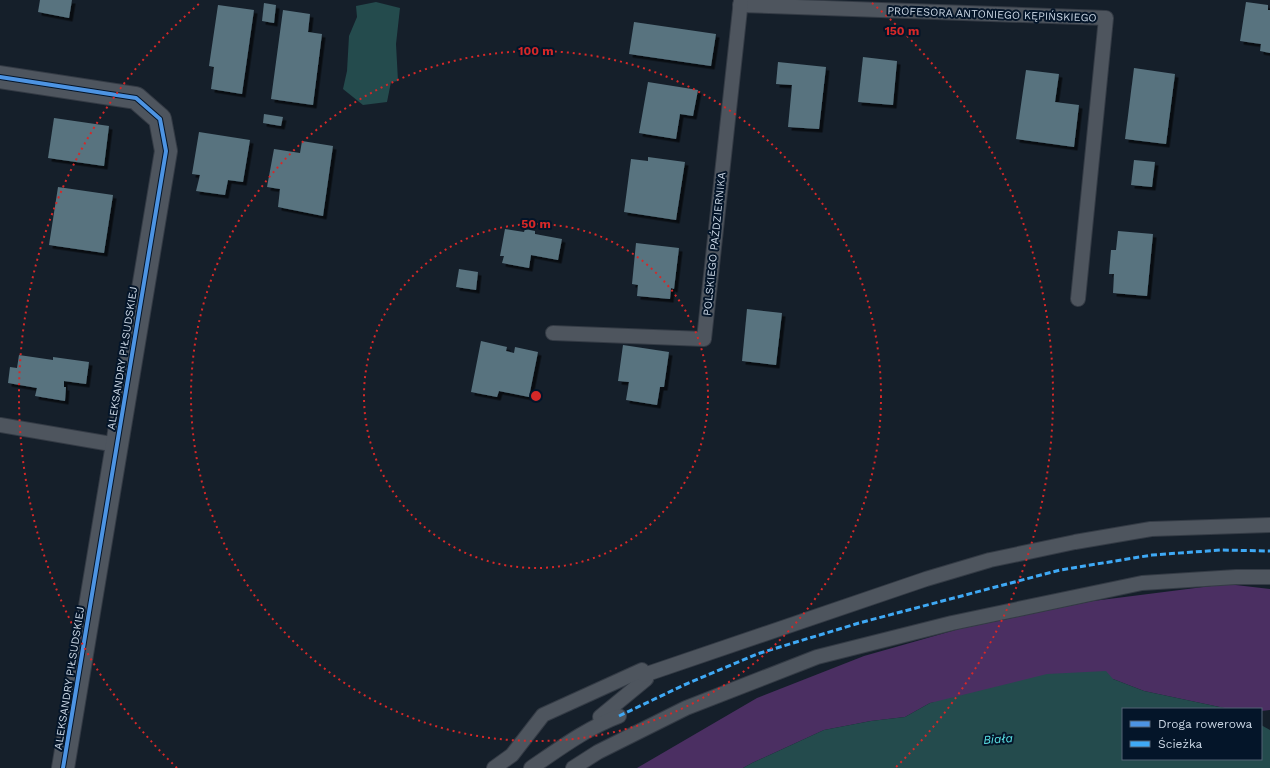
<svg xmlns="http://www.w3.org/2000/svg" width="1270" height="768" font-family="'Work Sans',sans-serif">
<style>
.green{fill:#4b2f62}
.water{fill:#244b4d}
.building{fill:#58737f;filter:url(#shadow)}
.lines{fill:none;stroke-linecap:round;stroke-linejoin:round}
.lane-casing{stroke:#343b45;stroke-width:16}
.street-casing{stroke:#343b45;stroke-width:24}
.lane{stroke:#4e555e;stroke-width:14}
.street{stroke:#4e555e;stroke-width:22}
.quiet{stroke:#3fa9f5;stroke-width:3;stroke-dasharray:6 3;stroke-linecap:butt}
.cycleway-casing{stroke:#041529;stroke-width:6}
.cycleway{stroke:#4d94e3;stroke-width:4}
.ring{fill:none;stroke:#d62828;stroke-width:2;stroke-dasharray:2 4}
.labels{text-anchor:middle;stroke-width:4;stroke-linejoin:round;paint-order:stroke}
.street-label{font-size:11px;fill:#cad6e4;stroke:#041529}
.water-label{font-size:12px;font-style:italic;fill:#5de5e8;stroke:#041529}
.centre{fill:#d62828;stroke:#041529;stroke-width:2}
.ring-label{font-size:12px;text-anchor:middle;font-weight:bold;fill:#d62828;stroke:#041529;stroke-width:4;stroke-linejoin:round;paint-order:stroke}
</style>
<defs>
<filter id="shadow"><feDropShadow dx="3.5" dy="3.5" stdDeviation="0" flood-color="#0009"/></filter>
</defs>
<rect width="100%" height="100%" fill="#151f2a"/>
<polygon class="green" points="1227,584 1270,589 1270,710 1261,711 1261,709 1229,709 1144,691 1113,679 930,703 905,717 871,721 824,730 752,763 743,768 637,768 757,698 864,656 959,629 1093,601"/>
<g class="water">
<polygon points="376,2 400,8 396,44 398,81 391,82 387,102 363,105 343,89 347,71 349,36 357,17 356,6"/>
<polygon points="1106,671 1113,679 1144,691 1229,709 1123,709 1123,759 1261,759 1261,725 1270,730 1270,768 743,768 752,763 824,730 871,721 905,717 930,703 1047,674"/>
</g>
<g class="building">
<polygon points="40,0 72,0 69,18 38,12"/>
<polygon points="1246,2 1268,5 1268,10 1270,10 1270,53 1260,51 1261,44 1240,41"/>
<polygon points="264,3 276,5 274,23 262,21"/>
<polygon points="218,5 254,10 242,94 211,89 214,67 209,66"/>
<polygon points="283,10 310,14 308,32 322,34 313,105 271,99"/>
<polygon points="634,22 716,34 711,66 629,54"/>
<polygon points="863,57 897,61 893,105 858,102"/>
<polygon points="778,62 826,67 819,129 788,127 792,85 776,84"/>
<polygon points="1134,68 1175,74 1166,144 1125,139"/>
<polygon points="1026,70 1059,74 1055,102 1079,105 1074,147 1016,139"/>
<polygon points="648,82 698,90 693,116 680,114 676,139 639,133"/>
<polygon points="264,114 283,117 281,126 263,123"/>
<polygon points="54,118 109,126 104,166 48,158"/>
<polygon points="199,132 250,140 243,182 228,180 225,195 196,191 200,175 192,174"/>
<polygon points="302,141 333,146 323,216 278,207 280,189 267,187 274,149 300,153"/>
<polygon points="648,157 685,162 676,220 624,212 631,159 648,161"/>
<polygon points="1134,160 1155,162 1152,187 1131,185"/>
<polygon points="58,187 113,195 104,253 49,245"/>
<polygon points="505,229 524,232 525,229 535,231 535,234 562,239 558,260 531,255 529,268 502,263 504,256 500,256"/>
<polygon points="1118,231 1153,234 1147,296 1113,293 1114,274 1109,274 1111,250 1116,250"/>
<polygon points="636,243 679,248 674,289 671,288 670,299 637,296 638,285 632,284"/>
<polygon points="459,269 478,272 476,290 456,287"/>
<polygon points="747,309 782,313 776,365 742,361"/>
<polygon points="481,341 507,347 506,351 514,353 515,347 538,352 529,397 499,391 497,397 471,392"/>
<polygon points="623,345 669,352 664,387 660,387 657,405 626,400 629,382 618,381"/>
<polygon points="19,355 53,360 53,357 89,362 86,384 64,381 64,387 66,387 65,401 35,396 37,388 8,383 10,367 17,368"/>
</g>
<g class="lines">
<g class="lane-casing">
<g id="lane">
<polyline points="740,5 1106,18 1078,299"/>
<polyline points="553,333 704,339 741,0"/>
<polyline points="0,425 117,445"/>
<polyline points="604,722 600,717 646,679 644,675"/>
<polyline points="494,768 512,755 543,715 642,670 644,675 926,579 990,560 1075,542 1151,529 1270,525"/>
<path d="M531,768c28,-19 56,-40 88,-52"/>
<polyline points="573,768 598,752 686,708 817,657 952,623 1142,583 1236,577 1270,577"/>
</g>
</g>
<g class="street-casing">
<polyline id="street" points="0,77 136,98 160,119 166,151 63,768"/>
</g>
<use href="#lane" class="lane"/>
<use href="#street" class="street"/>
<polyline class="quiet" points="619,716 684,685 757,654 859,623 1060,570 1152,555 1221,550 1270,551"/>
<g class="cycleway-casing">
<polyline id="cycleway" points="0,77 136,98 160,119 166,151 63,768"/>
</g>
<use href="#cycleway" class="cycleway"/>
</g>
<g class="ring">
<circle cx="536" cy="396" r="172"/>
<circle cx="536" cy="396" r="345"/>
<path d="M177 768A517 517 0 0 1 200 3M872 3A517 517 0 0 1 895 768"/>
</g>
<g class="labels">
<g class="street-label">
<text transform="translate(992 14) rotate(2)" y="4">PROFESORA ANTONIEGO KĘPIŃSKIEGO</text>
<text transform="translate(714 244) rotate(-84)" y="4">POLSKIEGO PAŹDZIERNIKA</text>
<text transform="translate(122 358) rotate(-81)" y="4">ALEKSANDRY PIŁSUDSKIEJ</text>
<text transform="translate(69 678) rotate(-81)" y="4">ALEKSANDRY PIŁSUDSKIEJ</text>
</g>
<g class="water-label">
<text transform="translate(998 739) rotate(-4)" y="4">Biała</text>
</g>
</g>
<circle cx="536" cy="396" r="6" class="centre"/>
<g class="ring-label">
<text x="902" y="35">150 m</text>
<text x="536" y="55">100 m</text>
<text x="536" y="228">50 m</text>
</g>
<rect x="1122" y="708" width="140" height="52" fill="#041529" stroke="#536274"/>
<rect x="1130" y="721" width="20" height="6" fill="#4d94e3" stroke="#536274"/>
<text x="1158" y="728" font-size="12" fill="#cad6e4">Droga rowerowa</text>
<rect x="1130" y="741" width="20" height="6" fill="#3fa9f5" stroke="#536274"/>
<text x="1158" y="748" font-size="12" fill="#cad6e4">Ścieżka</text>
</svg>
